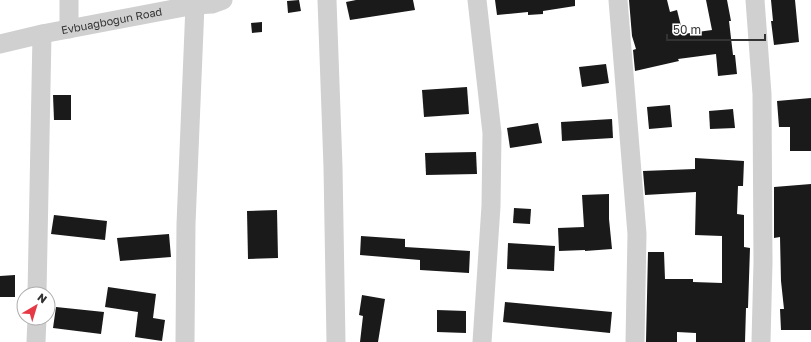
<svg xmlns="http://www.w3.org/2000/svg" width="811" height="342" font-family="'Golos Text',sans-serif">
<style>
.building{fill:#1a1a1a}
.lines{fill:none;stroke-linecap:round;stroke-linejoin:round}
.minor{stroke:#d0d0d0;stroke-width:19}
.labels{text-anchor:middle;stroke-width:4;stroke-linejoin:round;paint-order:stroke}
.street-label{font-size:11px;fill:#333;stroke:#fff}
</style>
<rect width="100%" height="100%" fill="#fff"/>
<g class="building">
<polygon points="299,0 301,11 288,13 287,1"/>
<polygon points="356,0 413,0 415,10 350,20 346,2"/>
<polygon points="495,0 575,0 575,6 543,11 543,14 528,15 528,12 497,15"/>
<polygon points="629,0 667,0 670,12 677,10 683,34 712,30 706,0 727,0 731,21 729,21 733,55 735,55 737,74 718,76 716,54 678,59 679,61 635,71 633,50 636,49 632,36"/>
<polygon points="771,0 795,0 799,42 774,45 771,21 773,21"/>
<polygon points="262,22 262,32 252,33 251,23"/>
<polygon points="606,64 609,83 582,87 579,67"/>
<polygon points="467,87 469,114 424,117 422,90"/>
<polygon points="53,95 71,95 71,120 54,120"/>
<polygon points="811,98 811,151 790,151 790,127 779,127 777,101"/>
<polygon points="670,105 672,127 649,129 647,107"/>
<polygon points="733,109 735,128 710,129 709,111"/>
<polygon points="612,119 613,138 562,141 561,122"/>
<polygon points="538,123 542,143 510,148 507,128"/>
<polygon points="476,152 477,174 426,175 425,153"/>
<polygon points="695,158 744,161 743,186 738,186 737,214 744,215 744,247 750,248 748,308 746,308 745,342 696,342 696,333 677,332 677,342 646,342 648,252 664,252 665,279 693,279 693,282 722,283 722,236 695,235 696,192 645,195 643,171 695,169"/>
<polygon points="811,184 811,330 781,330 780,309 784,309 781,281 780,237 774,238 774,187"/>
<polygon points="609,194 609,219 612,249 585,251 585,250 559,251 558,228 584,227 582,195"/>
<polygon points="514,208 531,209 530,224 513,223"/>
<polygon points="277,210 278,258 248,259 247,211"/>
<polygon points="54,215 107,221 105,240 51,234"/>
<polygon points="169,234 171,257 120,261 117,238"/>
<polygon points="361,236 405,239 405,247 470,251 469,273 420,270 420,260 360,255"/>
<polygon points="508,243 555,246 554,271 507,269"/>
<polygon points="15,275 15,297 0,297 0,276"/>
<polygon points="108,287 156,294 153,318 165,320 162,341 135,337 138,312 105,307"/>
<polygon points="362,295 385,299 378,342 360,342 363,316 359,315"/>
<polygon points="505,302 612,312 610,333 503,322"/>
<polygon points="56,307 104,312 101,334 53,328"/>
<polygon points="437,310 466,311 466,333 437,332"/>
</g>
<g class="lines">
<g class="minor">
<polyline points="327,0 333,167 336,342"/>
<polyline points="477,0 492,133 491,206 482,342"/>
<polyline points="618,0 637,234 635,342"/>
<polyline points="755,0 762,94 763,262 761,342"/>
<polyline points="69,29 69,0"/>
<path id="s1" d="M0,44l42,-10 153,-29 17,-1 11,-4"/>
<polyline points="37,294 42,34"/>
<polyline points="36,342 37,318"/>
<polyline points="185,342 186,224 195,5"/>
</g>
</g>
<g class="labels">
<g class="street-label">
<text dy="4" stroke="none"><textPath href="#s1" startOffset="114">Evbuagbogun Road</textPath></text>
</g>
</g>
<g transform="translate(36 306) rotate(38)"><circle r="19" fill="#ffffff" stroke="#adadad"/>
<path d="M0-3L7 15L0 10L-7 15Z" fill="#e63946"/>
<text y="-6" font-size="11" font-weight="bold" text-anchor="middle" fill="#333333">N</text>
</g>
<path d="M667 34v6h98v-6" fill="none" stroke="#333333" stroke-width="2"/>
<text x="673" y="34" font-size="12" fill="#333333" stroke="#ffffff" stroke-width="3" paint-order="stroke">50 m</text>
</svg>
